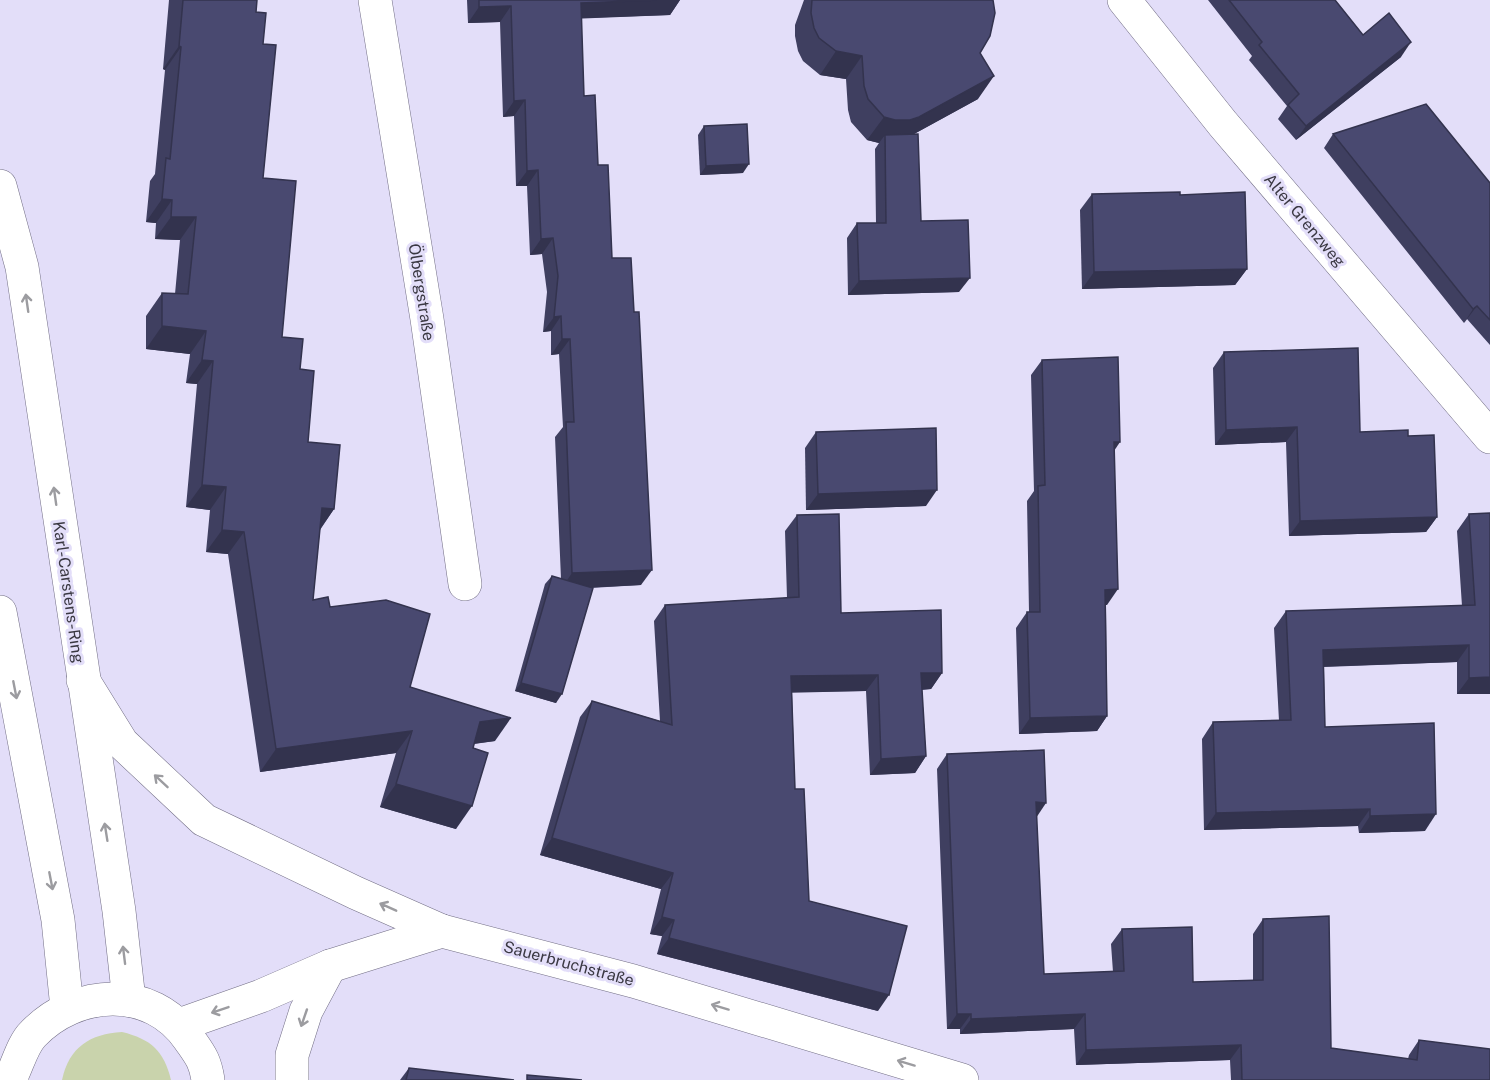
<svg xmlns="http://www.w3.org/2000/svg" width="1490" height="1080" font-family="'Public Sans',sans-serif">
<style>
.green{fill:#c9d3ac}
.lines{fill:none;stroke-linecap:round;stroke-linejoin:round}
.street-casing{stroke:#726e85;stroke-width:34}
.secondary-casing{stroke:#726e85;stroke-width:34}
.primary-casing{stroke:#726e85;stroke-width:34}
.street{stroke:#fff;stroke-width:33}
.secondary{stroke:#fff;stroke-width:33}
.primary{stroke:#fff;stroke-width:33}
.wall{fill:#3f3f60}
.shaded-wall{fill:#33334e}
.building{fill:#494970;stroke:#33334e;stroke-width:1.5}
.oneway{stroke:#9c9ca0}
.labels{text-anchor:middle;stroke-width:6;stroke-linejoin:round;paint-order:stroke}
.street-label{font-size:16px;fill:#3a3842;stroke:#e3def9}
</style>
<rect width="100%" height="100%" fill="#e3def9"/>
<path class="green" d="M122,1032c29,7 42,19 49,48h-109c7,-33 28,-46 60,-48z"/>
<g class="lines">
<g class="street-casing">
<g id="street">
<polyline points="375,0 427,319 465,584"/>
<polyline points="1124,0 1223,124 1490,437"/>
</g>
</g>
<g class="secondary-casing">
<g id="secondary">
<polyline points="83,680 122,743 204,820 356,893 442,931 633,981 962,1080"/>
<polyline points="179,1025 261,996 330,966 442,931"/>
<polyline points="292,1080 292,1055 306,1011 330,966"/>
</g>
</g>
<g class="primary-casing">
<g id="primary">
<polyline points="0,186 22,267 119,911 129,1000"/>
<polyline points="0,612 58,920 67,1008"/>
<path d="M12,1080v-5c6,-12 11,-31 21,-41 43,-45 118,-50 156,5 11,16 16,21 19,41"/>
</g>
</g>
<use href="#street" class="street"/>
<use href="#secondary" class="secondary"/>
<use href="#primary" class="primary"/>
</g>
<g class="wall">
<polygon points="169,0 257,0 256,12 263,44 263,178 282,337 300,369 308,442 334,509 320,530 313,600 330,607 410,687 495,741 474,744 456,829 380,807 396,753 260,772 228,554 206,552 210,510 186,507 197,384 186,383 190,354 146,349 146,316 162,293 175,294 180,240 155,239 156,223 146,222 150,181 155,174 165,70 163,69"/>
<polygon points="467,0 680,0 670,15 581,18 584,96 598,165 612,258 641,585 590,588 556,703 515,691 545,584 552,576 561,579 555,437 563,427 559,354 551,355 551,331 543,332 547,292 542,254 530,255 527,186 516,186 514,116 503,117 500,22 468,23"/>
<polygon points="804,0 993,0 980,53 978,99 914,134 921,221 959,292 848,295 847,238 857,223 876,223 875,149 879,143 867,140 851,122 848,110 846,79 820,75 803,61 798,51 795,36 795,25"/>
<polygon points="1208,0 1335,0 1363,35 1401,57 1296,140 1278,119 1287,106 1249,60 1252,56"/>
<polygon points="704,126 743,173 700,175 698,135"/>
<polygon points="1333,134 1490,183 1490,345 1467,319 1464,323 1324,148"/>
<polygon points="1092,194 1180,195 1247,269 1235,285 1082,289 1080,210"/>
<polygon points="1224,352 1360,432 1408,436 1437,517 1426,532 1289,536 1286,442 1215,445 1213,368"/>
<polygon points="1042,360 1114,451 1107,605 1106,605 1107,716 1097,731 1019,734 1016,628 1027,612 1029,612 1027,501 1034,491 1031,375"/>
<polygon points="816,432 926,506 806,510 805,448"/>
<polygon points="1490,513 1490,694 1457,694 1457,662 1324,667 1325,727 1425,831 1359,833 1358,826 1204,830 1202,739 1213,722 1279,721 1274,628 1286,611 1462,606 1457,531 1469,514"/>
<polygon points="797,515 841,613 942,673 931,689 922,690 926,756 915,773 870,775 866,691 792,692 795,789 809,901 878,1011 657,954 662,936 650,934 661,889 540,855 580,717 592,701 660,721 654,621 665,605 787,598 785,531"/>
<polygon points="947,754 1036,816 1044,974 1113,972 1111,944 1122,929 1193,982 1253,980 1253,934 1263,919 1331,1048 1408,1059 1409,1055 1419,1040 1490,1080 1231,1080 1230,1060 1076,1065 1074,1029 960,1034 960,1029 947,1029 937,769"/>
<polygon points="409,1068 514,1080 400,1080"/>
</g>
<g class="shaded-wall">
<polygon points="657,0 680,0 670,15 570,19 581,3"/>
<polygon points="511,6 500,22 468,23 479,7"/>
<polygon points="1411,42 1401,57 1296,140 1306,126"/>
<polygon points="179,46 181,47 165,70 163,69"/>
<polygon points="836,51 862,56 846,79 820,75"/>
<polygon points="994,76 978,99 903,140 885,135 879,143 867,140 884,117"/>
<polygon points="525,100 514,116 503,117 514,101"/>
<polygon points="749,164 743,173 700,175 706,166"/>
<polygon points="538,170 527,186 516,186 527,171"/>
<polygon points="162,199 172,200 156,223 146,222"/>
<polygon points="171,217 196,217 180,240 155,239"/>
<polygon points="553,238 542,254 530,255 541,239"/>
<polygon points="1247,269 1235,285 1082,289 1094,272"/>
<polygon points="970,278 959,292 848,295 859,281"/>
<polygon points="1477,306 1467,319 1464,323 1473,309"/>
<polygon points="561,316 551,331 543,332 554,317"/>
<polygon points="162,326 206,331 190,354 146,349"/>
<polygon points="562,339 570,339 559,354 551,355"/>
<polygon points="202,360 213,361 197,384 186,383"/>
<polygon points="1297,427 1286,442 1215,445 1226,430"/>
<polygon points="1114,442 1120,442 1110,457"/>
<polygon points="202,485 226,487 210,510 186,507"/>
<polygon points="937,490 926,506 806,510 818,494"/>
<polygon points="322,508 334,509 318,532"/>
<polygon points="1437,517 1426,532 1289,536 1300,521"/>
<polygon points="222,530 244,532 228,554 206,552"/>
<polygon points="652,570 641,585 561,589 572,573"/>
<polygon points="1118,589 1107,605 1095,605 1105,590"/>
<polygon points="1469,645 1457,662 1311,667 1323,650"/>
<polygon points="921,673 942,673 931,689 910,690"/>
<polygon points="878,675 866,691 780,693 791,676"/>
<polygon points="1490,677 1490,694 1457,694 1469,678"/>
<polygon points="521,683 562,694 556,703 515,691"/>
<polygon points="1107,716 1097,731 1019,734 1030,718"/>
<polygon points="511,718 495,741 464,745 480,722"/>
<polygon points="412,731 396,753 260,772 276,749"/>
<polygon points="926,756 915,773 870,775 881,759"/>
<polygon points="396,784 472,806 456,829 380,807"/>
<polygon points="1036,802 1046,803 1036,818"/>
<polygon points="1370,809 1358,826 1204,830 1216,813"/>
<polygon points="1436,814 1425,831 1359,833 1370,816"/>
<polygon points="552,838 673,873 661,889 540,855"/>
<polygon points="662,917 674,920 662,936 650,934"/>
<polygon points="669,938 889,995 878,1011 657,954"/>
<polygon points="957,1014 971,1014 960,1029 947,1029"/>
<polygon points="1085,1014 1074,1029 960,1034 971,1019"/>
<polygon points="1241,1045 1230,1060 1076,1065 1086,1050"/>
</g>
<g class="building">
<polygon points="183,0 257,0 256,12 266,13 263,44 276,45 263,178 296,181 282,337 303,339 300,369 314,371 308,442 340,445 334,509 322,508 313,600 328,597 330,607 386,600 430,614 410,687 511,718 480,722 473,748 488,753 472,806 396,784 412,731 276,749 244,532 222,530 226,487 202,485 213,361 202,360 206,331 162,326 162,293 188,294 196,217 171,217 172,200 162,199 166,158 170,159 181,47 179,46"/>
<polygon points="479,0 657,0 581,3 584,96 595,95 598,165 608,165 612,258 631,258 634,312 639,312 652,570 572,573 566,422 574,422 570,339 562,339 561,316 554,317 558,276 553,238 541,239 538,170 527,171 525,100 514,101 511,6 479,7"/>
<polygon points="812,0 993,0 995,13 990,36 980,53 994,76 919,117 910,120 895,120 884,117 868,99 864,86 862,56 836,51 819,38 814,28 811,13"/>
<polygon points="1229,0 1335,0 1363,35 1389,13 1411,42 1306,126 1288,105 1299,94 1259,45 1262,42"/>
<polygon points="1426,104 1490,183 1490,320 1477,306 1473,309 1333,134"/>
<polygon points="747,124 749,164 706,166 704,126"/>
<polygon points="918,134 921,221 968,220 970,278 859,281 857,223 886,223 885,135"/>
<polygon points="1180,192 1180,195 1245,192 1247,269 1094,272 1092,194"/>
<polygon points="1358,348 1360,432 1408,430 1408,436 1434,435 1437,517 1300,521 1297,427 1226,430 1224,352"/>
<polygon points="1118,357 1120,442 1114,442 1118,589 1105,590 1107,716 1030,718 1027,612 1040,612 1038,486 1045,485 1042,360"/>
<polygon points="936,428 937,490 818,494 816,432"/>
<polygon points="1490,513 1490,677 1469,678 1469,645 1323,650 1325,727 1434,723 1436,814 1370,816 1370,809 1216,813 1213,722 1291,720 1286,611 1475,605 1469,514"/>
<polygon points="839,514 841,613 941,610 942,673 921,673 926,756 881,759 878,675 791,676 795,789 804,789 809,901 907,926 889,995 669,938 674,920 662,917 673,873 552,838 592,701 672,725 665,605 799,597 797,515"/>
<polygon points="552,576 593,588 562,694 521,683"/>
<polygon points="1044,750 1046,803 1036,802 1044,974 1124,971 1122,929 1192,927 1193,982 1263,980 1263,919 1329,916 1331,1048 1417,1060 1419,1040 1490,1049 1490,1080 1242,1080 1241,1045 1086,1050 1085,1014 971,1019 971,1014 957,1014 947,754"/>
<polygon points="409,1068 514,1080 406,1080"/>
<polygon points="527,1075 582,1080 527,1080"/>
</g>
<defs><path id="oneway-shaft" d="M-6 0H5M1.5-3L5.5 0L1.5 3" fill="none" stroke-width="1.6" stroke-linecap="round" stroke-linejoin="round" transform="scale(1.5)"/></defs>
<g class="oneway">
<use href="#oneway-shaft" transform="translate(27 303) rotate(-98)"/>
<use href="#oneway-shaft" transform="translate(55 496) rotate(-98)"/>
<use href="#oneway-shaft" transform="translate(15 690) rotate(79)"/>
<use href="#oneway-shaft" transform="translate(161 781) rotate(-137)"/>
<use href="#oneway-shaft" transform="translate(106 832) rotate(-99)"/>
<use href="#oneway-shaft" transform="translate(51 881) rotate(79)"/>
<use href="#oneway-shaft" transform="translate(388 907) rotate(-156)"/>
<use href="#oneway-shaft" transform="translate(124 955) rotate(-97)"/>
<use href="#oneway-shaft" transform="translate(720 1007) rotate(-163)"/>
<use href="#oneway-shaft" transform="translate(220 1010) rotate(161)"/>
<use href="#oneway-shaft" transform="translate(304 1018) rotate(109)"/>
<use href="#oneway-shaft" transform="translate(906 1063) rotate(-163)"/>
</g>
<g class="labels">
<g class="street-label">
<text transform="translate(1305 220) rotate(50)" y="6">Alter Grenzweg</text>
<text transform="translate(422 292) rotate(81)" y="6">Ölbergstraße</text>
<text transform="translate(69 592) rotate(82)" y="6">Karl-Carstens-Ring</text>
<text transform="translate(569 963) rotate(15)" y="6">Sauerbruchstraße</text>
</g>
</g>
</svg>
